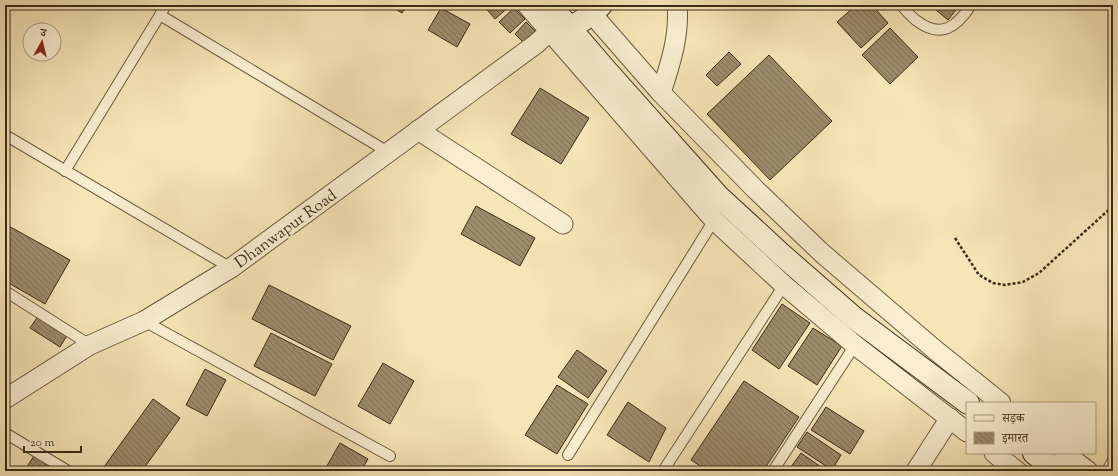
<svg xmlns="http://www.w3.org/2000/svg" width="1118" height="476" font-family="'Sorts Mill Goudy','Noto Serif Devanagari',serif">
<style>
.building{fill:url(#building-back-hatch);stroke:#3a2c1a}
.lines{fill:none;stroke-linecap:round;stroke-linejoin:round}
.lane-casing{stroke:#695a41;stroke-width:12}
.street-casing{stroke:#695a41;stroke-width:21}
.secondary-casing{stroke:#3a2c1a;stroke-width:24}
.path{stroke:#3a2c1a;stroke-width:2.5;stroke-dasharray:3 2;stroke-linecap:butt}
.lane{stroke:#f9eed0;stroke-width:10}
.street{stroke:#f9eed0;stroke-width:19}
.secondary{stroke:#f9eed0;stroke-width:22}
.labels{text-anchor:middle;stroke-width:3.5;stroke-linejoin:round;paint-order:stroke}
.street-label{font-size:16px;fill:#3a2c1a;stroke:#f9eed0}
</style>
<defs>
<pattern id="building-back-hatch" width="6" height="6" patternUnits="userSpaceOnUse"><rect width="6" height="6" fill="#9c8c6b"/><path d="M-1 5l2 2M0 0l6 6M5-1l2 2" fill="none" stroke="#807357"/></pattern>
</defs>
<rect width="100%" height="100%" fill="#f6e5b6"/>
<filter id="stains"><feTurbulence type="fractalNoise" baseFrequency=".005" numOctaves="4"/><feColorMatrix values="0 0 0 0 .2 0 0 0 0 .09 0 0 0 0 .02 0 0 0 .5 -.17"/></filter>
<radialGradient id="worn" r=".72"><stop offset=".6" stop-color="#630" stop-opacity="0"/><stop offset="1" stop-color="#630" stop-opacity=".3"/></radialGradient>
<g class="building">
<polygon points="389,5 407,5 402,13"/>
<polygon points="483,5 511,5 495,19"/>
<polygon points="832,5 842,5 837,10"/>
<polygon points="856,5 872,5 888,23 861,48 837,22"/>
<polygon points="930,5 960,5 948,20"/>
<polygon points="441,8 470,24 457,47 428,30"/>
<polygon points="514,8 525,19 510,33 499,22"/>
<polygon points="526,22 535,31 524,43 515,34"/>
<polygon points="890,28 918,57 890,84 862,55"/>
<polygon points="729,52 741,64 717,86 706,75"/>
<polygon points="769,55 832,121 770,180 707,114"/>
<polygon points="540,88 589,118 561,164 511,134"/>
<polygon points="476,206 535,238 520,266 461,234"/>
<polygon points="5,224 70,260 45,304 5,281"/>
<polygon points="269,285 351,326 333,360 252,319"/>
<polygon points="782,304 810,323 779,369 752,350"/>
<polygon points="39,315 68,334 60,347 30,328"/>
<polygon points="813,328 842,346 817,385 788,366"/>
<polygon points="271,333 332,364 315,396 254,366"/>
<polygon points="577,350 607,371 588,398 558,377"/>
<polygon points="383,363 414,381 390,424 358,406"/>
<polygon points="205,369 226,380 207,416 186,405"/>
<polygon points="744,381 799,417 763,471 708,471 691,460"/>
<polygon points="557,385 588,404 557,454 525,435"/>
<polygon points="153,399 180,418 142,471 101,471"/>
<polygon points="628,402 666,428 649,462 607,435"/>
<polygon points="826,407 864,431 850,454 811,430"/>
<polygon points="807,432 841,455 832,470 797,447"/>
<polygon points="340,443 368,459 361,471 324,471"/>
<polygon points="801,453 824,469 822,471 788,471"/>
<polygon points="34,456 56,471 24,471"/>
</g>
<g class="lines">
<g class="lane-casing">
<g id="lane">
<path d="M901,5c5,5 10,12 16,16 24,18 40,6 54,-16"/>
<polyline points="160,15 388,152"/>
<polyline points="5,135 231,268"/>
<polyline points="65,171 166,5"/>
<polyline points="5,291 90,345"/>
<polyline points="144,321 390,456"/>
<polyline points="5,433 68,471"/>
<polyline points="568,455 714,220"/>
<polyline points="663,471 784,285"/>
<polyline points="773,471 855,345"/>
<polyline points="1107,471 1113,460"/>
</g>
</g>
<g class="street-casing">
<g id="street">
<polyline points="527,5 714,220 784,285 855,345 967,432"/>
<polyline points="592,14 661,93 756,190 823,254 934,349 1001,403"/>
<path d="M661,93c9,-28 19,-58 16,-88"/>
<polyline points="418,130 563,224"/>
<polyline points="5,399 90,345 144,321 231,268 536,44 549,32"/>
<polyline points="994,453 1017,471"/>
<polyline points="1064,453 1088,471"/>
<polyline points="916,471 950,418"/>
</g>
</g>
<g class="secondary-casing">
<g id="secondary">
<polyline points="550,5 604,68 718,196 782,255 853,317 968,403"/>
<polyline points="569,29 592,14 601,5"/>
<polyline points="1034,453 1057,471"/>
</g>
</g>
<polyline class="path" points="955,238 979,275 993,283 1005,285 1023,282 1039,273 1113,206"/>
<use href="#lane" class="lane"/>
<use href="#street" class="street"/>
<use href="#secondary" class="secondary"/>
</g>
<g class="labels">
<g class="street-label">
<text transform="translate(285 228) rotate(-36)" y="6">Dhanwapur Road</text>
</g>
</g>
<rect width="1118" height="476" fill="none" stroke="#f6e5b6" stroke-width="20"/>
<rect x="6" y="6" width="1106" height="464" fill="none" stroke="#3a2c1a" stroke-width="2"/>
<rect x="10" y="10" width="1098" height="456" fill="none" stroke="#3a2c1a"/>
<rect x="966" y="402" width="130" height="52" fill="#f9eed0" stroke="#ada087"/>
<rect x="974" y="415" width="20" height="6" fill="#f9eed0" stroke="#ada087"/>
<text x="1002" y="422" font-size="12" fill="#3a2c1a">सड़क</text>
<rect x="974" y="432" width="20" height="12" fill="url(#building-back-hatch)" stroke="#ada087"/>
<text x="1002" y="442" font-size="12" fill="#3a2c1a">इमारत</text>
<g transform="translate(42 42) rotate(8)"><circle r="19" fill="#f9eed0" stroke="#ada087"/>
<path d="M0-3L7 15L0 10L-7 15Z" fill="#8f2418"/>
<text y="-6" font-size="11" font-weight="bold" text-anchor="middle" fill="#3a2c1a">उ</text>
</g>
<path d="M24 446v6h57v-6" fill="none" stroke="#3a2c1a" stroke-width="2"/>
<text x="30" y="446" font-size="12" fill="#3a2c1a" stroke="#f9eed0" stroke-width="3" paint-order="stroke">20 m</text>
<rect width="100%" height="100%" filter="url(#stains)"/>
<rect width="100%" height="100%" fill="url(#worn)"/>
</svg>
